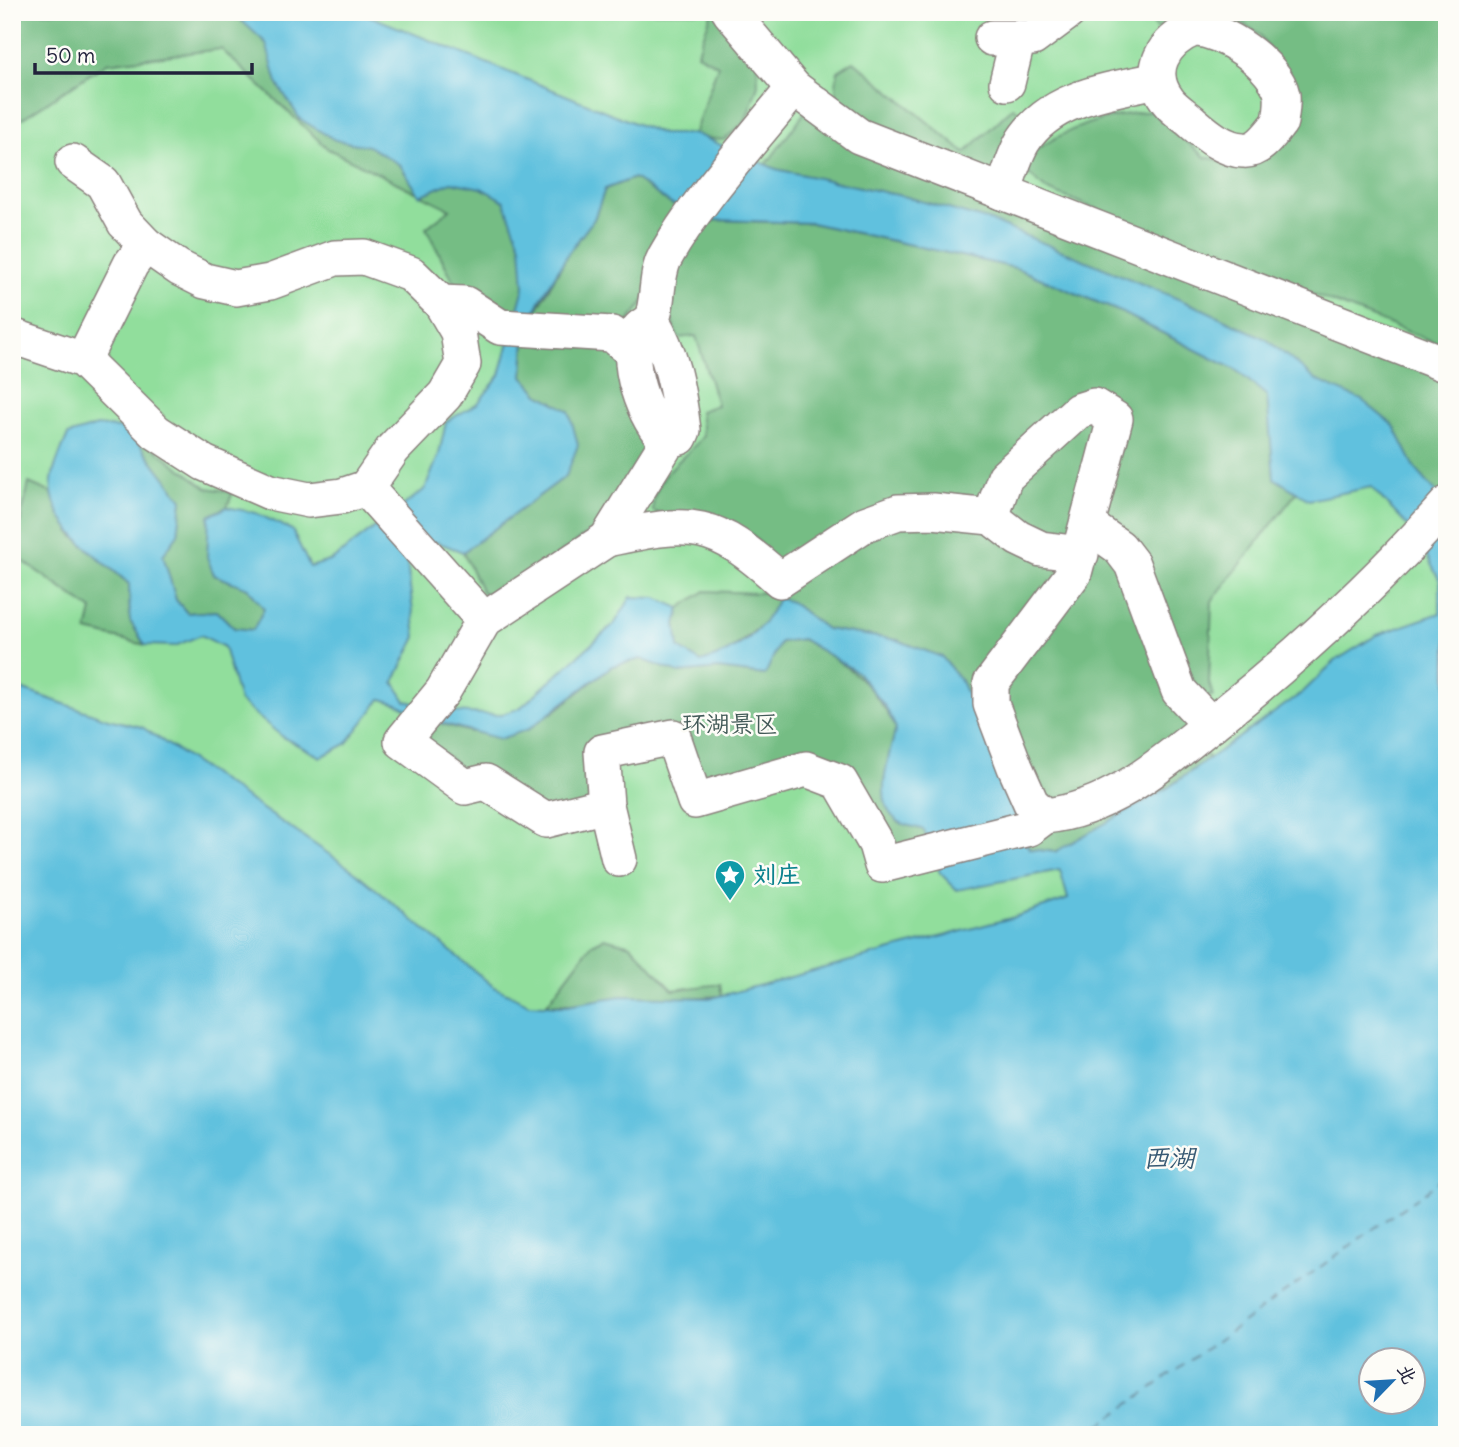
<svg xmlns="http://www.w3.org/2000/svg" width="1459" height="1447" font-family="Delius,'LXGW WenKai TC',sans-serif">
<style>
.green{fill:#91de9c;stroke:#5a806c;stroke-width:2;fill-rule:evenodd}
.forest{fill:#74bd84;stroke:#4b7060;stroke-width:2}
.water{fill:#60c1de;stroke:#41728c;stroke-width:2;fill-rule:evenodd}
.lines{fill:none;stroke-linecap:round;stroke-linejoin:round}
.ferry{stroke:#385a74;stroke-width:2;stroke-dasharray:9 7;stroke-linecap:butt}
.minor-casing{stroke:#8b807d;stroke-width:38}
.minor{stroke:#fff;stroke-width:35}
.labels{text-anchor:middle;stroke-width:5;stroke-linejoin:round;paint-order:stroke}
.park-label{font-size:24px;fill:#435a58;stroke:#fdfcf7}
.culture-label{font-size:24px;font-weight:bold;fill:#0d838f;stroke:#fdfcf7;text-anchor:start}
.water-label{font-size:26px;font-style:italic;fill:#385a74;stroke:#fdfcf7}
</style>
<rect width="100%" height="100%" fill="#fdfcf7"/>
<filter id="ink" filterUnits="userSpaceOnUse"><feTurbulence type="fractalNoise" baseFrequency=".0143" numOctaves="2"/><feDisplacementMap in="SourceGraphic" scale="14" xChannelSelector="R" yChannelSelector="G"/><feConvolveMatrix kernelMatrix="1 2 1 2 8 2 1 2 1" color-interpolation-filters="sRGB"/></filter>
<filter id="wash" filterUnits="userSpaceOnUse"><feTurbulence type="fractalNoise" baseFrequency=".00686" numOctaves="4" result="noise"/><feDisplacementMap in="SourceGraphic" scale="28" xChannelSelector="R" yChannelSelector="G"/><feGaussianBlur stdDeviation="1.57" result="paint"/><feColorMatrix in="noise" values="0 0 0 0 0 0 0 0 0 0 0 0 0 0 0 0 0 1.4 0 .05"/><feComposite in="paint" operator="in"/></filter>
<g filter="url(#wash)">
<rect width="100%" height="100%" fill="#f4ddbf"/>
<path class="green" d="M12,12h1435v1423h-1435zM1372,1360h42v42h-42z"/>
<g class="forest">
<polygon points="25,12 262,12 508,189 536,254 531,321 569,252 594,219 605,189 634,178 671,204 687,210 642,305 623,328 529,324 460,294 426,228 450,209 328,149 221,49 107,63 14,124 12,129 12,33"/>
<polygon points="712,12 719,12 757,55 758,85 745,122 724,140 693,137 718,65 697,54"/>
<path d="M1145,12h302v335l-402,-158 -17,-16v-18c42,-29 72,-38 123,-44l54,46 32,7 27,-11 12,-91 -16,-27 -27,-18 -27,-5 -49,17z"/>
<path d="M854,61l111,92 48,-46 17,13 -39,55 -136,-59c-19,-14 -22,-22 -17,-45z"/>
<polygon points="805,112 1447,381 1447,526 1225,332 762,170"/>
<path d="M715,220l96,3 205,45 107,45 113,57 32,26 6,82 23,14 -85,109 -3,82 4,13h-14l-40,-91 -74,-86 -20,56 -81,108 41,126 -10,5 -54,-133 -19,-24 -45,-17 -71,-11 -35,-27 -68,54 -22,6 -22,-14 -3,-24 4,-16 25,-17 54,2 19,-5 1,-21 -28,-33 -82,-16 -16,-7c-2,-36 30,-49 50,-75l-3,-25 17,-6 -21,-69 -18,2c-14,-28 -9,-72 11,-97 6,-8 18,-14 26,-21z"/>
<polygon points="525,343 615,349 651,447 594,529 499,597 482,592 463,552 566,476 569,411 539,394 523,376"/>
<polygon points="128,429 207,488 233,492 227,507 209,516 214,575 248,588 265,609 254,630 234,628 217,611 187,613 176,600 163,555 178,534 182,500"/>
<polygon points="29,483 52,493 72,535 129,584 130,621 145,645 87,631 92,610 13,554"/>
<polygon points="1100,545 1126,571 1199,723 1115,786 1050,805 1007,746 1004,675"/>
<path d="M802,639c47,28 67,39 94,89l-12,52 14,42 26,7 7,16 -40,9 -58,-85 -123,16 -13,-7 -16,-47 -86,12 -4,66h-43l-79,-34 -46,-39 10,-15 37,11 82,-19 60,-47 29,-7 38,14 39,-4 46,6 16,-33z"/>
<polygon points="1201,748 1209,758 1169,787 1056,852 1030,849 1019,835"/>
<polygon points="604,938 631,945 673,990 720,984 722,996 546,1005 592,944"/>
</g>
<path class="water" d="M232,12h128l302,122h34l80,35 131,28 83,24 215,89 61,29 50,41 46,20 32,26 21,42 32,37v930h-1435v-749l96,33 34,8 212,144 140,116 35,17 32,2 60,-10 91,2 299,-80 57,-19 -8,-29 -103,20 -17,-17 -16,-43c-8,-3 -20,-4 -26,-9 -27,-17 -8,-68 -2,-93l-11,-22 -28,-34 -55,-33 -22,3 -15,33 -47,-6 -39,4 -38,-14 -29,7 -83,63 -29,10 -77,-21 -25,-14 -17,-5 -35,45 -25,13 -37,-19 -45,-37 -15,-54 -23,-12 -26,11 -30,-1 -15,-24 -1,-37c-27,-25 -70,-51 -77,-91 -3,-19 9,-41 16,-58l29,-9 31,3 54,71 -4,34 -15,21 13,45 11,13 30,-2 17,17 19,2 11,-21 -16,-21 -34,-13 -7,-18 2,-41 18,-9 29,6 36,17 18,37 22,-7 93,-71 14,-35 7,-32 32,-19 22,-28 24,-88 -3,-41 -17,-45 -23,-13 -30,-6 -31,14 -20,-31 -32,-19 -33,-6 -35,-21 -23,-36 -11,-40zM634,178l37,26 44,16 96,3 205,45 107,45 113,57 31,26 7,82 35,22 62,-13 44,47 25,47v32l-63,22 -42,26 -32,31 -134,95 -114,65 -25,-3 -11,-14 -4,-21 -38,-98 -16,-35 -19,-24 -45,-17 -71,-11 -35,-27 -13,-4c-14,33 -42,54 -77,64l-22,-14 -3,-24 4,-16 -23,-10 -26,-1 -16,26 -95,85 -21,7 -46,-3 -47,-11 -12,-19 22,-45 -10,-83 31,-12 26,10 103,-76 12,-31 -9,-34 -30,-17 -16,-18 2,-44 16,-33 28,-47 25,-33 11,-30zM1372,1360h42v42h-42z"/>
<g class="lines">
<polyline class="ferry" points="1086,1435 1447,1176"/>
</g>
</g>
<g filter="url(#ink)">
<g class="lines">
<g class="minor-casing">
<g id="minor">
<polyline points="730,12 794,88 859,136 1447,365"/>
<path d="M1193,29c29,-1 83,36 89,66 1,9 -1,19 -2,27 -9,11 -21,30 -37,28 -20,-1 -37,-16 -51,-28 -8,-7 -18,-13 -24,-21 -23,-30 -4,-60 25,-72z"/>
<polyline points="992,38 1033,38 1068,12"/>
<polyline points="1007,83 1018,38"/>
<path d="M1003,192c6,-16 11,-36 20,-51 28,-44 88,-51 135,-61"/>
<polyline points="441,303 465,304 500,327 612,334 634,353"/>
<path d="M651,319c21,36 27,70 32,111l-3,7 -12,4c-23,-19 -47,-83 -29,-112 3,-4 10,-6 12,-10 8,-13 4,-44 14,-62 31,-56 89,-118 129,-169"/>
<polyline points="12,336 83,360 156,432 204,463 270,492 309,500 342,496 366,488 393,449 445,395 463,364 458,332 441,303 411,274 364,257 335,258 270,282 236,288 205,281 179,268 146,245 125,223 103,183 73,162"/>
<polyline points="83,360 131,264 146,245"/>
<polyline points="366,488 484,620"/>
<path d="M991,517l14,-40 73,-66 16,-5 21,13 -41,154 -83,110v21l24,63 16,36 14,13c69,-7 121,-56 173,-97 83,-66 159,-136 229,-215"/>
<polyline points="1089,526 1119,547 1132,564 1179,691 1211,725"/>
<path d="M607,539c87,-19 106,-19 173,41l85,-56 33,-12 35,-1 58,6 27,21 23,11 40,5"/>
<polyline points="606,805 546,820 486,782 465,787 402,741 443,691 484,620 607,539 668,441"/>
<polyline points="619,859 606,805 602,752 673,737 695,801 806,769 840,782 876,844 882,865 1029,828 1045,816"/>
</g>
</g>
<use href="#minor" class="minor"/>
</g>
</g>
<defs>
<g id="sight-pin" transform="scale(1.575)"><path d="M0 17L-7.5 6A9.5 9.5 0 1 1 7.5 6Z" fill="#0f9aa8" stroke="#fdfcf7"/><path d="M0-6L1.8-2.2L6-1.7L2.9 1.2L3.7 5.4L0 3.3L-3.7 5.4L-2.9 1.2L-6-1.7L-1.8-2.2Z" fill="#fff"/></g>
</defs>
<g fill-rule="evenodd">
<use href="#sight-pin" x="730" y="875"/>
</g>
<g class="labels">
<g class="park-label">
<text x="730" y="732">环湖景区</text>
</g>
<g class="culture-label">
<text x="753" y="883">刘庄</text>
</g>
<g class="water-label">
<text x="1169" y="1167">西湖</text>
</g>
</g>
<rect width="1459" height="1447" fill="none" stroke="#fdfcf7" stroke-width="42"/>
<g transform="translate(1392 1381) rotate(65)"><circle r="33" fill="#fdfcf7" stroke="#a5a5ac" stroke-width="2"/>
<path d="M0-5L12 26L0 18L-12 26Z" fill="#1f6fb2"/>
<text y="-10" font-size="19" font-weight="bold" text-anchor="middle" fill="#22223b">北</text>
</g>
<path d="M35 63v10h217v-10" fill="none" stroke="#22223b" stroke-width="3.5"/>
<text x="46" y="63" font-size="21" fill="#22223b" stroke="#fdfcf7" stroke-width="5" paint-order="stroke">50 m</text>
</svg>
